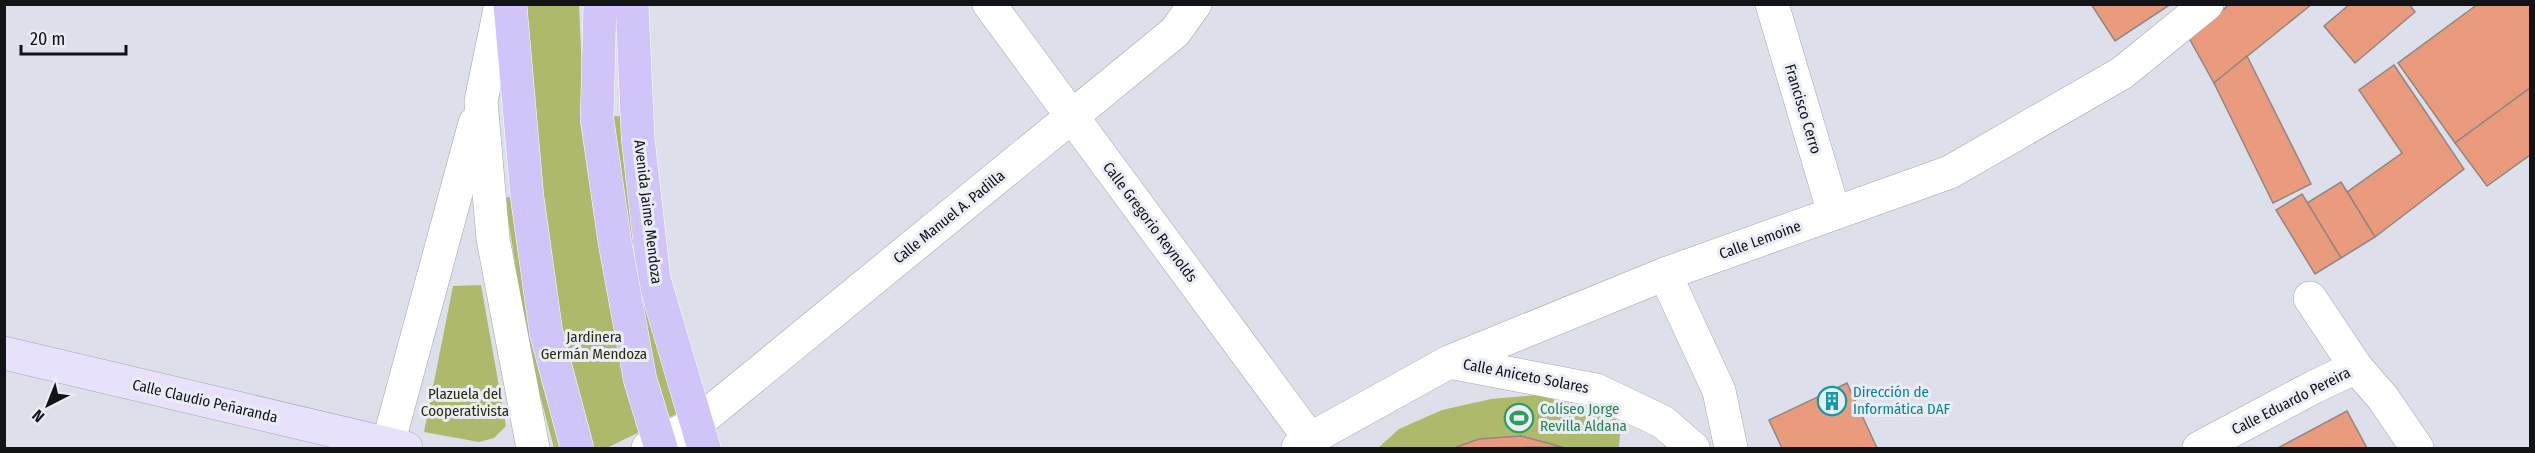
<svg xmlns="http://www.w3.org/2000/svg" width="2535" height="453" font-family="'Fira Sans Condensed',sans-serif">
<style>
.green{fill:#aeb96b}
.building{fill:#ea9b7e;stroke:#908682;stroke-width:1.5}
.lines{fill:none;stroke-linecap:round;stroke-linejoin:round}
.street-casing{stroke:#a2a5ae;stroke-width:34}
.secondary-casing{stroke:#a2a5ae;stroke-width:34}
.primary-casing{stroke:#fff;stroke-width:34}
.street{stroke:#fff;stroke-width:33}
.secondary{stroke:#e8e1fc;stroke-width:33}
.primary{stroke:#d1c4f9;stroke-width:33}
.primary-bridge-casing{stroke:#fff;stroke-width:34;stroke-linecap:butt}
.primary-bridge{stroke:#d1c4f9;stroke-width:33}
.labels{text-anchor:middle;stroke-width:6;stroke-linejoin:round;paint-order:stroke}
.street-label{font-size:15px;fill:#121316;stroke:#eaedf7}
.park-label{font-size:15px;fill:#292d0a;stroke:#eaedf7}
.culture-label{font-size:15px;fill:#0d838f;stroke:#eaedf7;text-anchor:start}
.leisure-label{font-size:15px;fill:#27864d;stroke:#eaedf7;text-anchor:start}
</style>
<rect width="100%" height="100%" fill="#dde0ea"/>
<g class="green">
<polygon points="527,5 579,5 584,117 625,116 678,413 607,448 554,448 529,353 505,198 538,191"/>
<polygon points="481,285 506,426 494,438 479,442 424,432 453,286"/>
<polygon points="1537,395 1604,413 1621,422 1619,447 1621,448 1378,448 1399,429 1442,410 1491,399"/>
</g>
<g class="building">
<polygon points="2091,4 2171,4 2115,41"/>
<polygon points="2230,4 2312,4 2214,83 2189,38"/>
<polygon points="2350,4 2409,4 2415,12 2355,63 2324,26"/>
<polygon points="2478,4 2530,4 2530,88 2455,143 2398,63"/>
<polygon points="2247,56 2311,184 2273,203 2214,83"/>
<polygon points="2394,65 2464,169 2375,237 2347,192 2402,153 2359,90"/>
<polygon points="2530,88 2530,155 2487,186 2455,143"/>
<polygon points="2341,182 2375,237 2341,258 2307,203"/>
<polygon points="2302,194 2341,258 2315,274 2276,210"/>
<polygon points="1847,383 1877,448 1782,448 1769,420"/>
<polygon points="2347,411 2367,448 2278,448"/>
<polygon points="1521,436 1562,447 1454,448 1479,439"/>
</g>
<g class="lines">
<g class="street-casing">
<g id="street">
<polyline points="501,4 481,101 493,239 533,448"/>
<polyline points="989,4 1310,439"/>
<polyline points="1772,4 1834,213"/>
<polyline points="1665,274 1719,391 1731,448"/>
<polyline points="2310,298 2356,367"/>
<polyline points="1449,362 1596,390 1663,422 1693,448"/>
<polyline points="388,444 475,123"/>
<polyline points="648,448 697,423 1175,32 1195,4"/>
<polyline points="1298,448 1310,439 1449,362 1665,274 1950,172 2122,73 2207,4"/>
<polyline points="2199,448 2314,387 2356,367 2383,398 2417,448"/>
</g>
</g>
<g class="secondary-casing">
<polyline id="secondary" points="4,353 406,448"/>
</g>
<g class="primary-casing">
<g id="primary">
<polyline points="510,4 527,196 546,332 577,448"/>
<polyline points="632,4 638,138 654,279 704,448"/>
<polyline points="597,119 600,4"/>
</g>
</g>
<use href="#street" class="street"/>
<use href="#secondary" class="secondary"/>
<use href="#primary" class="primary"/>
<g class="primary-bridge-casing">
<polyline id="primary-bridge" points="597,119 615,243 640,379 661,448"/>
</g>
<use href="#primary-bridge" class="primary-bridge"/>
</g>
<defs>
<g id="building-ring" transform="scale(1.5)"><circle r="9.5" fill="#eaedf7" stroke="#0f9aa8" stroke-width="1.5"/><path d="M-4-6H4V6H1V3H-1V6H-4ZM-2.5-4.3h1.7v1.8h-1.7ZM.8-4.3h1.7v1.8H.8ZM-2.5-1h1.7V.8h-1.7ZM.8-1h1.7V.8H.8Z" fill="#0f9aa8"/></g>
<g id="stadium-ring" transform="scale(1.5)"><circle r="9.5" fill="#eaedf7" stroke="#2e9e5b" stroke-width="1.5"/><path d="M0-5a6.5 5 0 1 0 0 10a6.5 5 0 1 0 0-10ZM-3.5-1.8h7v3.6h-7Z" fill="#2e9e5b"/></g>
</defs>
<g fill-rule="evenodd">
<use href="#building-ring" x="1832" y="401"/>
<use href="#stadium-ring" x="1519" y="418"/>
</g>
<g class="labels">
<g class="street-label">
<text transform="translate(1803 109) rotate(73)" y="5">Francisco Cerro</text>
<text transform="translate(648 212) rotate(83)" y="5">Avenida Jaime Mendoza</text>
<text transform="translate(949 217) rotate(-39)" y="5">Calle Manuel A. Padilla</text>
<text transform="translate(1150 222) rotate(53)" y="5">Calle Gregorio Reynolds</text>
<text transform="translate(1760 240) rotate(-20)" y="5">Calle Lemoine</text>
<text transform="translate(1526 376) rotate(11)" y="5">Calle Aniceto Solares</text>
<text transform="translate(205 401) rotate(13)" y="5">Calle Claudio Peñaranda</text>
<text transform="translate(2291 401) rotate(-27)" y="5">Calle Eduardo Pereira</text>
</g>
<g class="park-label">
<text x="594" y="342">Jardinera<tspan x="594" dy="17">Germán Mendoza</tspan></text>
<text x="465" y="399">Plazuela del<tspan x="465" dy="17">Cooperativista</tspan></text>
</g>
<g class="culture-label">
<text x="1853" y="397">Dirección de<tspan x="1853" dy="17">Informática DAF</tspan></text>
</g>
<g class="leisure-label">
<text x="1540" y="414">Coliseo Jorge<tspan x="1540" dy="17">Revilla Aldana</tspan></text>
</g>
</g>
<rect width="2535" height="453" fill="none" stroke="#121316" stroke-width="12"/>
<g transform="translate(48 405) rotate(222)" stroke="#eaedf7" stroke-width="4.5" paint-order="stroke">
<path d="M0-4.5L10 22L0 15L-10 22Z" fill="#121316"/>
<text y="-9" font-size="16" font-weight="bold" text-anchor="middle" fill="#121316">N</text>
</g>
<path d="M21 45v9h105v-9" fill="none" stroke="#121316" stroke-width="3"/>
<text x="30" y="45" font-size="18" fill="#121316" stroke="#eaedf7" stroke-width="4.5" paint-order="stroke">20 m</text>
</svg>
